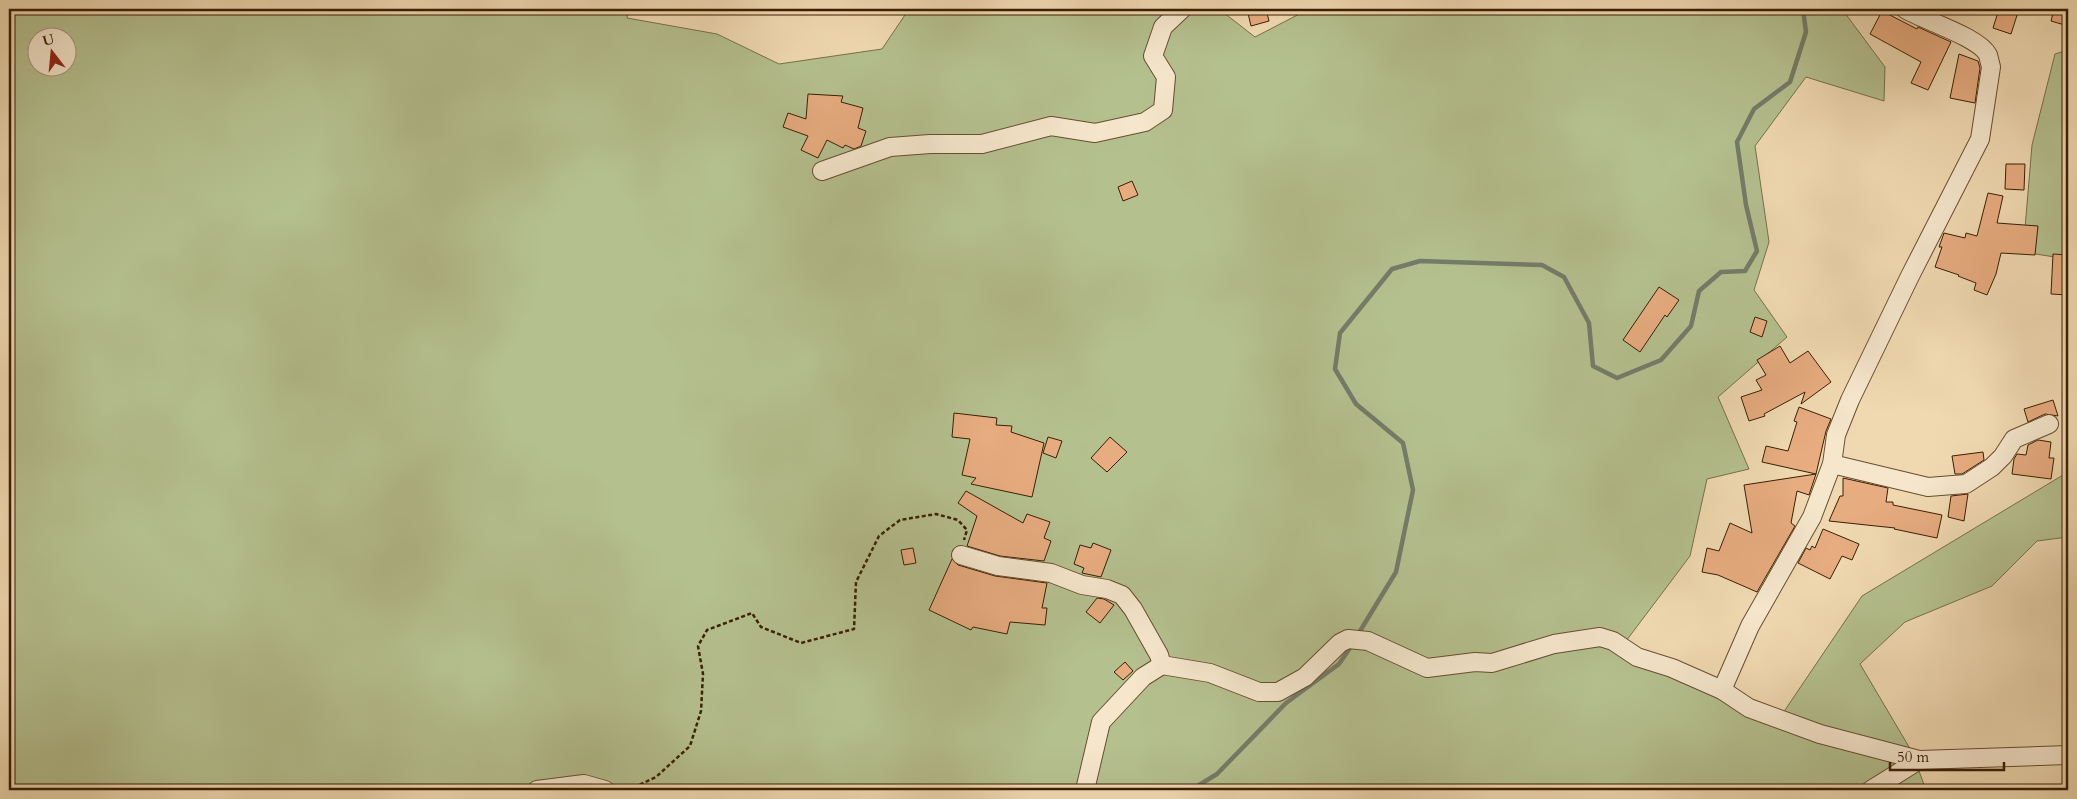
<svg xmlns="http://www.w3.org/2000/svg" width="2077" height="799" font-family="Cardo,serif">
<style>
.green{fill:#b5c08f;stroke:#78704a;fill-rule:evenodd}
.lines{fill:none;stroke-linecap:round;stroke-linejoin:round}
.stream{stroke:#747c69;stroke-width:4.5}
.building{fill:#e7ac80;stroke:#3a1f04}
.minor-casing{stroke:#684e2f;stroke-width:20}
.path{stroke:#3a1f04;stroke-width:2.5;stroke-dasharray:4 2.5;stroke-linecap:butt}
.minor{stroke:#f5e6cc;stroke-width:18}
</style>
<rect width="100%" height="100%" fill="#f0d9b1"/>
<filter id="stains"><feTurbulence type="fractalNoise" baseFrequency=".004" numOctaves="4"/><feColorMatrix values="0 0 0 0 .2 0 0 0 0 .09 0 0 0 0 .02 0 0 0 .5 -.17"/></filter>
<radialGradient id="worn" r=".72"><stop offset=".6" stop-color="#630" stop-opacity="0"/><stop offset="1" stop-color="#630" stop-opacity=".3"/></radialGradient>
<g class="green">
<path d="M9,9h619l-1,9 90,16 62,30 103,-15 27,-40h310l36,28 54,-28h533l43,58 -1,34 -78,-24 -51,69 14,96 -15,48 33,47 -69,60 31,72 -42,10 -17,77 -67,89 160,68 79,-117 206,-124v65l-31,4 -45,45 -87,36 -45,42 52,88 14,38h-1917zM38,38h30v30h-30z"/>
<polygon points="2068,50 2068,273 2061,258 2023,252 2032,145 2055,54"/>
</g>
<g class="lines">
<g class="stream">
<polyline points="1357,636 1396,572 1413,490 1403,443 1356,404 1335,369 1340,333 1392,269 1420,261 1542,265 1564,277 1589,323 1593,366 1617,378 1661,360 1691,326 1699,291 1721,272 1745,271 1757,251 1746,205 1737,142 1754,109 1790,82 1806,32 1803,9"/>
<polyline points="1191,790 1217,774 1286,703 1339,664 1352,645"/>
</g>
</g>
<g class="building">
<polygon points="1247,9 1266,9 1269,21 1251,26"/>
<polygon points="1999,9 2019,9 2011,34 1993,28"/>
<polygon points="2054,9 2068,9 2068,26 2051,21"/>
<polygon points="1882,11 1917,29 1918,27 1951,42 1928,90 1911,83 1921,62 1870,34"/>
<polygon points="1959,54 1978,61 1980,68 1975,103 1950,98"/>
<polygon points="808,94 843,96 841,102 863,108 858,128 866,131 861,146 854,149 845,145 843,148 827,140 818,158 801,150 808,136 783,127 788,113 806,119"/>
<polygon points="2006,164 2025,164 2024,190 2005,189"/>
<polygon points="1132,181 1138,195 1123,201 1118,187"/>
<polygon points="1988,193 2003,196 1997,223 2038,226 2035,255 2001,253 1996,274 1987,295 1974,290 1976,283 1958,276 1959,275 1935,267 1942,247 1939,247 1944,233 1965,238 1966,233 1977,236"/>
<polygon points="2053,254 2068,255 2068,295 2051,294"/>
<polygon points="1659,287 1679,300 1667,317 1665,315 1640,352 1623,340"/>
<polygon points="1755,317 1767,321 1762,337 1750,332"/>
<polygon points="1780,346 1790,363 1808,351 1831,382 1801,404 1805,392 1764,414 1765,416 1749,421 1741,397 1762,390 1756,380 1766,375 1757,360"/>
<polygon points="2053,400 2058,416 2045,414 2028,422 2024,409"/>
<polygon points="1799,407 1831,419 1826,431 1816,474 1762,462 1766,446 1788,451 1797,422 1794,421"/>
<polygon points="954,413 997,418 996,425 1012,426 1011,432 1044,443 1032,497 971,484 976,478 962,475 970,439 952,437"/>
<polygon points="1048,437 1062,441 1056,458 1043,453"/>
<polygon points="1110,437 1127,452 1107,472 1091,458"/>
<polygon points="2038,440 2051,442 2049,458 2054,458 2051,479 2012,474 2014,459 2017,454 2026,455 2028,445"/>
<polygon points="1983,452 1984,460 1962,474 1955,474 1952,456"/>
<polygon points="1816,474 1809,495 1797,491 1791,523 1795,526 1757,592 1718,575 1702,572 1707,548 1719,551 1730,523 1752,533 1744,485"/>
<polygon points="1843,478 1888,488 1886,502 1893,502 1893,505 1942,515 1937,538 1894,529 1895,528 1829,521 1840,496 1843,496"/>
<polygon points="966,491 1023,523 1027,514 1050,522 1044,538 1051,541 1044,561 1000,556 967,546 977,516 958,503"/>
<polygon points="1968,494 1964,521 1948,517 1951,496"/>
<polygon points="1823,529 1859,544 1852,560 1842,556 1830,579 1798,563 1806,548 1810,550 1812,546 1815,548"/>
<polygon points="1093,543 1111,550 1101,577 1082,573 1084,568 1074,564 1080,545 1091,548"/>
<polygon points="913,548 916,563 904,565 901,550"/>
<polygon points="952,559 958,565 995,576 1047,583 1042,608 1047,608 1045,625 1010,622 1007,634 973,627 971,630 929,610"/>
<polygon points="1097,598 1104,599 1114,605 1100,623 1086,612"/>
<polygon points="1125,662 1133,671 1123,680 1114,672"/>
</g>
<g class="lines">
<g class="minor-casing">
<g id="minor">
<polyline points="822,171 890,147 930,144 982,144 1051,126 1095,133 1145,122 1163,110 1166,77 1153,56 1163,27 1182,9"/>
<polyline points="1832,464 1928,487 1966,484 1992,467 2003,456 2014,439 2049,424"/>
<polyline points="961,555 998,566 1051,573 1082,585 1107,589 1122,595 1133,609 1159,655 1162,665 1210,673 1259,692 1278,692 1305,677 1340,643 1348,639 1368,641 1427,668 1475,662 1492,663 1554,644 1600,637 1613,641 1637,657 1672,668 1722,690 1749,708 1820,734 1919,760 2068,755"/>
<path d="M1722,690l28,-64 62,-109 20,-53 4,-29 14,-35 60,-124 70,-137 11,-72c-1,-4 -2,-8 -3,-12 -9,-18 -63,-34 -83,-46"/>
<polyline points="537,790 584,784 605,790"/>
<polyline points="1085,790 1101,722 1143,677 1162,665"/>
<polyline points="1871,790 1919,760"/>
</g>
</g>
<polyline class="path" points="628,790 656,777 690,746 701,711 703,674 698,646 707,630 752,613 761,627 801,643 854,629 856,582 879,536 900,520 936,514 958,520 967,530 964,540"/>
<use href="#minor" class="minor"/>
</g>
<rect width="2077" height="799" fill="none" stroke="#f0d9b1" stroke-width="30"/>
<rect x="10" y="10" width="2057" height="779" fill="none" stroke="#3a1f04" stroke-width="2.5"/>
<rect x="15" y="15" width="2047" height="769" fill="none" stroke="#3a1f04"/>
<g transform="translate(52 52) rotate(344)"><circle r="24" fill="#f5e6cc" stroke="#aa967c"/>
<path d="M0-4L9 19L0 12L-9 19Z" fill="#8f2418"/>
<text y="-8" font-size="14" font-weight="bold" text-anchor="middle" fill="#3a1f04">U</text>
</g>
<path d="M1890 762v8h114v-8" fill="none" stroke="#3a1f04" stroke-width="2.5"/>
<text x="1897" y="762" font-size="15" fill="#3a1f04" stroke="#f5e6cc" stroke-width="4" paint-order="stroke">50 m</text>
<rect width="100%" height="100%" filter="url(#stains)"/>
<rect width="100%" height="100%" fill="url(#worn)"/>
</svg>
